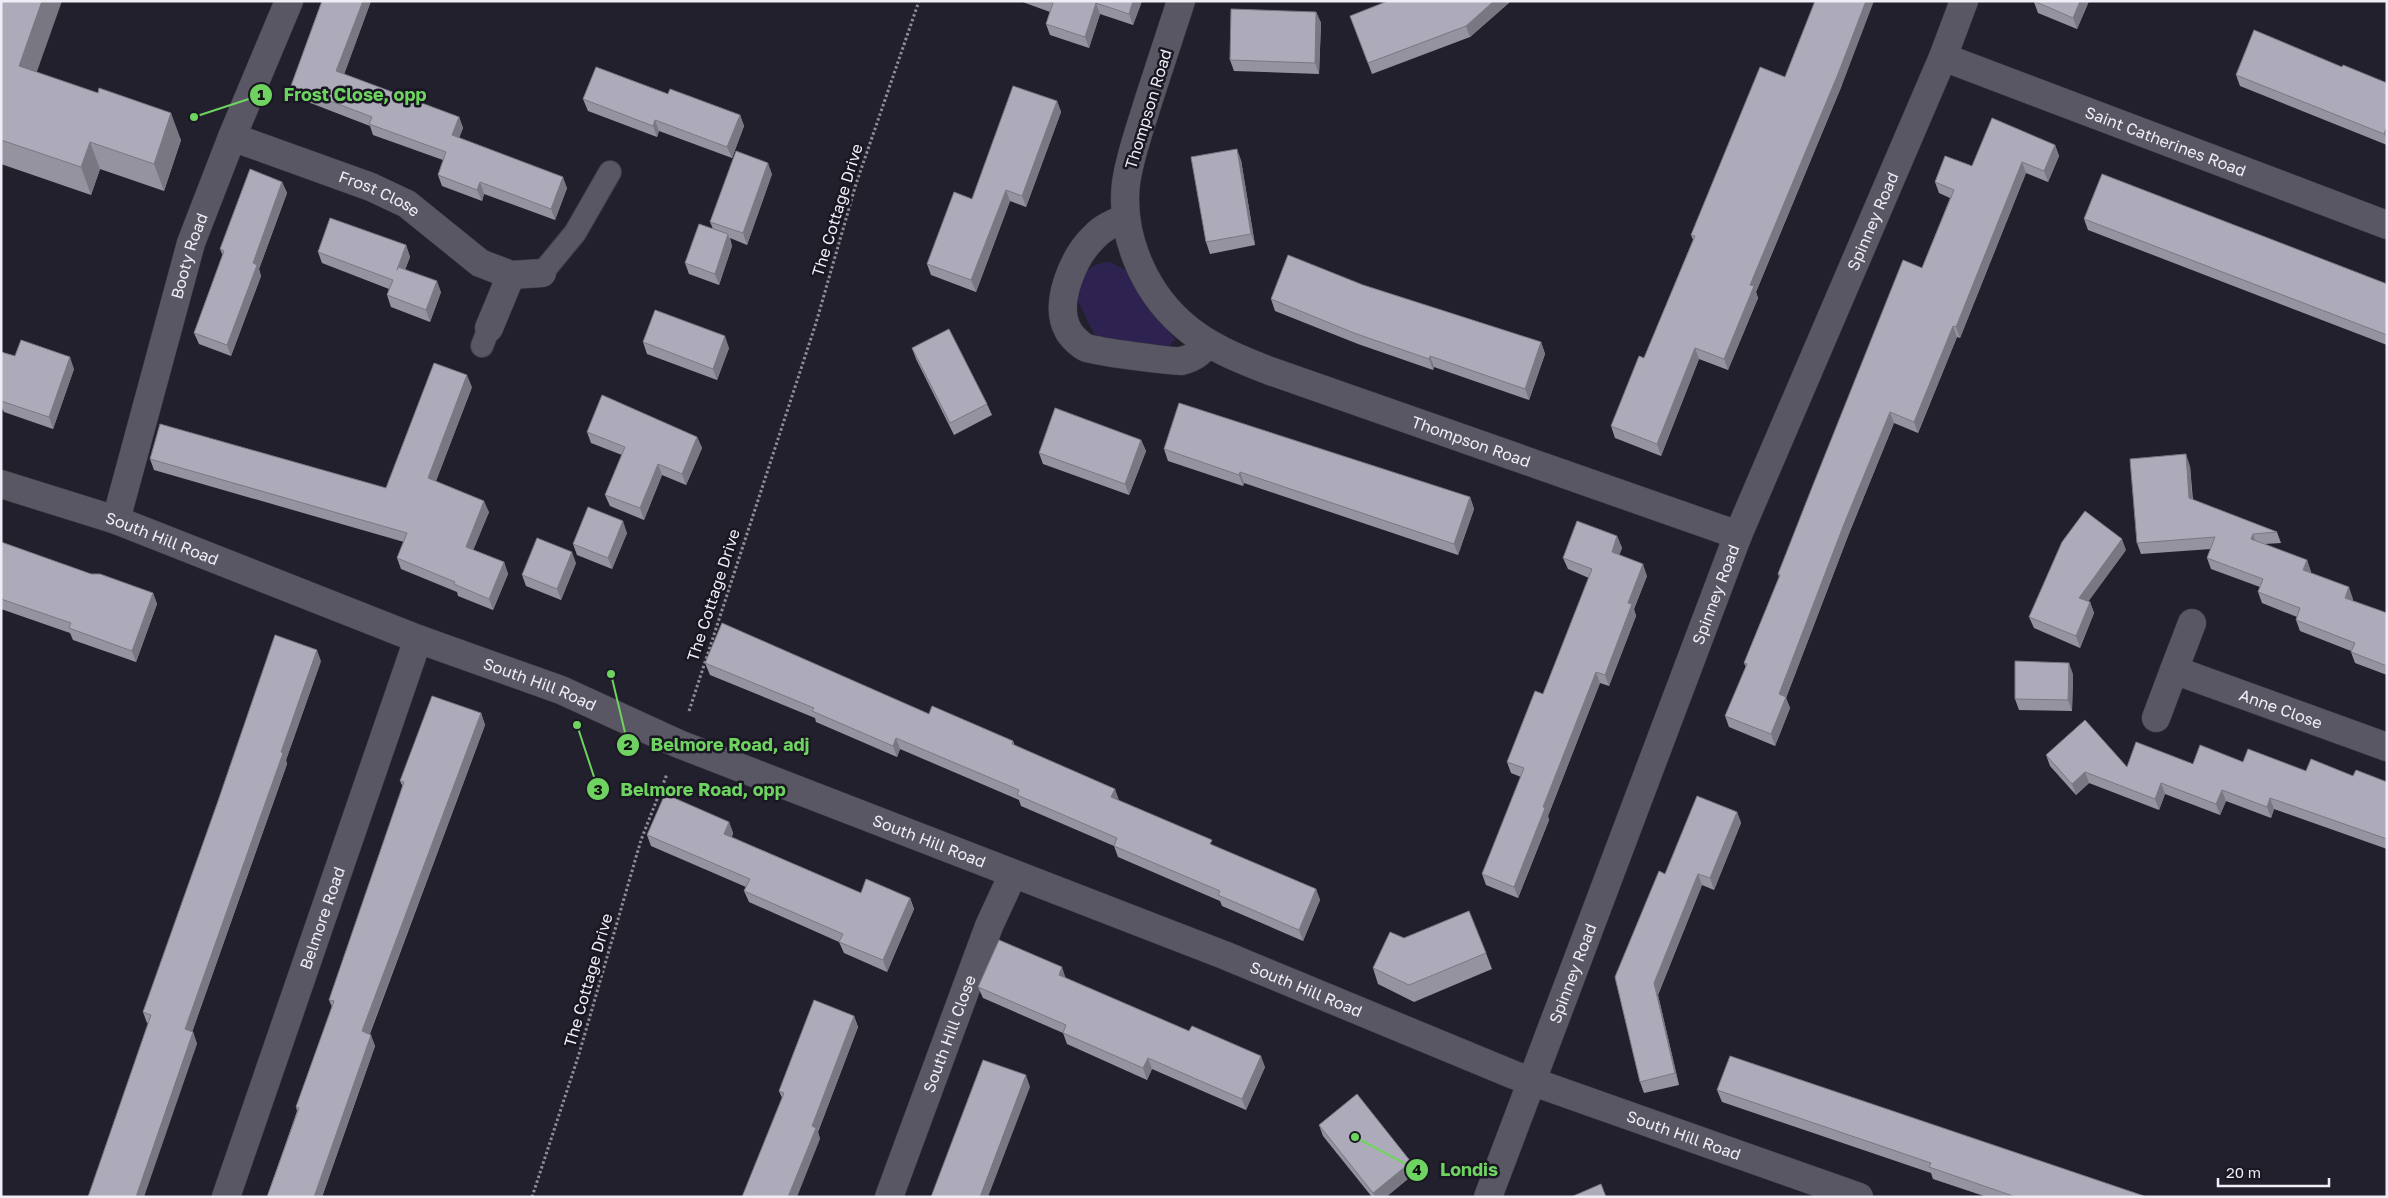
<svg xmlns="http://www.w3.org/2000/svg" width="2388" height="1198" font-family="'Golos Text',sans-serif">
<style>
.green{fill:#2d2250}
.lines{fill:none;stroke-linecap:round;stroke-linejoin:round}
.lane-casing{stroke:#3e3c46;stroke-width:24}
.street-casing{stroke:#3e3c46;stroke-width:29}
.path{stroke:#8f8e97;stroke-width:3;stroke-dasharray:2.5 2.5;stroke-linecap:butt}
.lane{stroke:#595764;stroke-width:22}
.street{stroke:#595764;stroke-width:28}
.wall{fill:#9593a0}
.shaded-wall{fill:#797882}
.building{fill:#adabba;stroke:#797882}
.labels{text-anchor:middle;stroke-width:5;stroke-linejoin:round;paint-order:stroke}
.street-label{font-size:16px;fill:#efeef6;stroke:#191722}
.leader{fill:none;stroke:#6ed360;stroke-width:2}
.callout-dot{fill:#6ed360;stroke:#191722;stroke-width:2}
.mark-label{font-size:15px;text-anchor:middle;font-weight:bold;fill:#111}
.callout-label{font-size:18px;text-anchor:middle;font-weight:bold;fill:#6ed360;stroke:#191722;stroke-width:5;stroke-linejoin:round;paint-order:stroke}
</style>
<rect width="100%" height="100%" fill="#22202c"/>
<path class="green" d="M1110,262l20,10 7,18 38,49 -7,9 -72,-10 -21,-43c6,-19 13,-32 35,-33z"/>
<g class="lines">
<g class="lane-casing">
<g id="lane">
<polyline points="542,273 575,233 610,172"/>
<polyline points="482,346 489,328"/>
</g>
</g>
<g class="street-casing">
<g id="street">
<path id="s1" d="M1181,1c-11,34 -22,68 -33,101 -8,27 -18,53 -22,81 -6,51 17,106 55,140 25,23 58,36 89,48l468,164"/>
<path id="s2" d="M1943,57l444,168"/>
<path id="s3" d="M232,137l139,50 36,17 73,59 31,12 31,-2"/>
<path d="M1126,218c-12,5 -23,9 -32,19 -20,19 -41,66 -26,93 2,5 13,16 19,18 5,3 89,14 94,13 13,-3 19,-8 27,-18"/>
<polyline points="489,328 511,275"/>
<path id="s4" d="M1,484l115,36 302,119 143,51 118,54 545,211 290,120 345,122"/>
<path id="s5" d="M116,520l75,-277 41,-106 57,-136"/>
<path id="s6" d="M2192,623l-18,47 213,77"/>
<polyline points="2156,718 2174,670"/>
<path id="s7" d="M226,1197l192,-558"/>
<path id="s8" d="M889,1197l100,-271 24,-52"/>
<path id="s9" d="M1488,1197l250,-662 205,-478 21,-56"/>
</g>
</g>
<g class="path">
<polyline points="689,711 816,323 856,184 919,1"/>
<polyline points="532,1197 579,1054 641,840 667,774"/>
</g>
<use href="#lane" class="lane"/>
<use href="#street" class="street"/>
</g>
<g class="wall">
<polygon points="1,1 37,72 181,140 164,191 100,169 91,195 1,164"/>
<polygon points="322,1 371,1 344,74 459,117 463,128 459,138 567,188 555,220 484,194 482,201 442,186 438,175 443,160 373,135 370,126 295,97 291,86"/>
<polygon points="1020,1 1142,1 1133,25 1100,14 1089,48 1050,35 1046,24 1050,12"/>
<polygon points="1511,1 1470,37 1372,74 1350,16"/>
<polygon points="2089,1 2077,29 2038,13 2034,2"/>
<polygon points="1316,12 1321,23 1319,74 1234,71 1230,60"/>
<polygon points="2342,67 2387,83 2387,145 2240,86 2236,75"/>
<polygon points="1785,77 1842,85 1756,292 1758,298 1728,370 1699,359 1661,456 1615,438 1611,426 1644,358 1693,240 1691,235"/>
<polygon points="668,94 740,115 744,126 732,158 659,131 657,137 588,111 583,99"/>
<polygon points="1057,101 1061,112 1026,207 1010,201 976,292 931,275 927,264 972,199"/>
<polygon points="2055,145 2059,156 2048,182 2026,173 1960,338 1957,337 1918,433 1894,423 1848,536 1786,698 1790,708 1775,746 1729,727 1725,716 1746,667 1744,663 1779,577 1778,574 1922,268 1950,198 1939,193 1935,182 1972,166"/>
<polygon points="1241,160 1255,245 1210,254 1206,242"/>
<polygon points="772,174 747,245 730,238 732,246 719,285 689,274 685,263 713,229 710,222"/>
<polygon points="282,182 287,193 259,269 261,276 231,356 199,344 194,333 223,256 220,249"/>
<polygon points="2084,219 2387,284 2387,345 2088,230"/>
<polygon points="406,245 410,257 405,269 441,292 430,322 391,307 387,295 389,289 322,263 318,252"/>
<polygon points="1363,285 1541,342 1545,354 1529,400 1434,367 1433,370 1358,344 1275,311 1271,299"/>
<polygon points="643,342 729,348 717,380 647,354"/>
<polygon points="912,348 987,404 992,415 954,435 916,359"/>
<polygon points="1,352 15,356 74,369 53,429 4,412 1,406"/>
<polygon points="472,387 436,481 489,512 473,550 504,562 508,574 493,610 458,596 457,592 401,569 397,558 404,542 154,470 150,459 386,488"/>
<polygon points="587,432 697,437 702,448 686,485 662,475 644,520 610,506 605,495 622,455 591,443"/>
<polygon points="1141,440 1146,451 1129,495 1043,464 1039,453"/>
<polygon points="1164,449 1470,497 1474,509 1458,555 1244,483 1243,486 1168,461"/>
<polygon points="2190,466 2193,500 2277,532 2281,543 2265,544 2307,560 2311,572 2311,573 2353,599 2352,601 2387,613 2387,675 2355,663 2351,652 2351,651 2300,631 2296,620 2297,617 2262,603 2258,592 2260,587 2211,569 2207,558 2211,549 2141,554 2137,543"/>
<polygon points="627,533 612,569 577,555 573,544"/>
<polygon points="1617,536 1622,548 1619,555 1647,576 1634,609 1636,616 1609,686 1600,683 1548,816 1549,820 1518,898 1486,885 1482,874 1521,777 1511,773 1507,762 1543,694 1589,578 1568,569 1563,558"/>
<polygon points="1,542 91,574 153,593 157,604 136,662 73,640 70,633 1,609"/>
<polygon points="2126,550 2088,601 2090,602 2094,613 2080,648 2034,628 2029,617"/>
<polygon points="576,563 561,600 526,586 522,575"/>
<polygon points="321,661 286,760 287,764 192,1032 193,1032 197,1044 147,1023 143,1012"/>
<polygon points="705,663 929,714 1013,741 1015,746 1119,801 1214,846 1316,889 1320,900 1303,941 1222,906 1220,901 1118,857 1114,846 1021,806 1019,800 900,749 897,757 816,722 815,718 710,675"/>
<polygon points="2073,674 2072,711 2019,710 2015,699"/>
<polygon points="481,713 485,725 370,1034 375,1046 322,1197 267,1197 297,1111 296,1107 332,1007 329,1000 403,787 400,781"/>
<polygon points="2046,755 2127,767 2243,762 2306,771 2353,776 2387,782 2387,849 2274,809 2271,818 2226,801 2220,815 2165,794 2159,810 2089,783 2076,795 2050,766"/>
<polygon points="1737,812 1741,823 1714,890 1702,885 1658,995 1679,1085 1644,1093 1640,1082 1665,874"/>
<polygon points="729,822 733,833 732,837 861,893 910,898 914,909 887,972 844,953 839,942 749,902 744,891 746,887 651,846 647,835"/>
<polygon points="1404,938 1486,953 1492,969 1414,1002 1378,984 1373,968"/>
<polygon points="1066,978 1265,1067 1246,1110 1152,1069 1147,1080 1067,1044 1063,1033 983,998 978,987"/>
<polygon points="854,1016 858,1027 818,1132 820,1139 782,1098 779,1091"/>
<polygon points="1717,1090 2147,1197 1987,1197 1933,1179 1931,1173 1722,1102"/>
<polygon points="1319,1125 1415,1173 1386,1197 1372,1197 1323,1136"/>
</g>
<g class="shaded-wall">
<polygon points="42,1 62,1 29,94 19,66"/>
<polygon points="363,1 371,1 341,83 336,71"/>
<polygon points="1133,1 1142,1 1133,25 1129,14"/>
<polygon points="1494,1 1511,1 1470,37 1466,26"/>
<polygon points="1866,1 1874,1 1842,85 1756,292 1758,298 1728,370 1724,359 1750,285"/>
<polygon points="2080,1 2089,1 2077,29 2073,18"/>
<polygon points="1096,3 1100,14 1089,48 1085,37"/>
<polygon points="1316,12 1321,23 1319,74 1315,63"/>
<polygon points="1057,101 1061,112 1026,207 1022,196"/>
<polygon points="171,113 181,140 164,191 154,164"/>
<polygon points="740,115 744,126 732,158 727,147"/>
<polygon points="459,117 463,128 456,146 452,135"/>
<polygon points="655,120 659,131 657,137 653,126"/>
<polygon points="2386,129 2387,131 2387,141 2384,134"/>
<polygon points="90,142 100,169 91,195 81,167"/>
<polygon points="2055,145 2059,156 2048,182 2044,171"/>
<polygon points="1237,149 1241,160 1255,245 1251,234"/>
<polygon points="2022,162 2026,173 1960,338 1956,327"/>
<polygon points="768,163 772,174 747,245 743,233"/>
<polygon points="563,177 567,188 555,220 551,209"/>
<polygon points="282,182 287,193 259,269 261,276 231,356 227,345 253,263"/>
<polygon points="480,182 484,194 482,201 477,190"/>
<polygon points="1006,190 1010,201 976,292 971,280"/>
<polygon points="728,234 732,246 719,285 715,274"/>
<polygon points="406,245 410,257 401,281 397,270"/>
<polygon points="437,281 441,292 430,322 426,310"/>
<polygon points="1953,326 1957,337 1918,433 1914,422"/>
<polygon points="725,336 729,348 717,380 713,369"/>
<polygon points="1541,342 1545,354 1529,400 1525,389"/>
<polygon points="1695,348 1699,359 1661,456 1657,444"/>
<polygon points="1430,356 1434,367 1433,370 1429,359"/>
<polygon points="70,357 74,369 53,429 49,417"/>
<polygon points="467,375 472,387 433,489 428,478"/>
<polygon points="1890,412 1894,423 1848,536 1786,698 1790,708 1775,746 1771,734 1779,694 1844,524"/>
<polygon points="697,437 702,448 686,485 682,474"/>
<polygon points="1141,440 1146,451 1129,495 1125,484"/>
<polygon points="2186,454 2190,466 2193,510 2189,498"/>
<polygon points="658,464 662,475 644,520 640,508"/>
<polygon points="1240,472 1244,483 1243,486 1239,475"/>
<polygon points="1470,497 1474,509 1458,555 1454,544"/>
<polygon points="484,501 489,512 470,558 466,547"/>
<polygon points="623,521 627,533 612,569 608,558"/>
<polygon points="2253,534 2257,545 2251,539"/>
<polygon points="1617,536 1622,548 1616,564 1612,552"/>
<polygon points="2122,539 2126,550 2083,609 2079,598"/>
<polygon points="572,552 576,563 561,600 557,589"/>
<polygon points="2307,560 2311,572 2307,581 2303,570"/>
<polygon points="504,562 508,574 493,610 489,599"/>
<polygon points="1643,564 1647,576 1634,609 1636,616 1609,686 1605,675 1628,603"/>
<polygon points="2349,587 2353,599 2349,609 2345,598"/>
<polygon points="153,593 157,604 136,662 132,651"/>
<polygon points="2090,602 2094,613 2080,648 2076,636"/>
<polygon points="317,650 321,661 286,760 287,764 189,1041 185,1029 281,752"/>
<polygon points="2069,663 2073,674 2072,711 2068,700"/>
<polygon points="1596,672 1600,683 1548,816 1549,820 1518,898 1514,887 1543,807"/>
<polygon points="481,713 485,725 366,1043 362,1031"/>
<polygon points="896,738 900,749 897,757 893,746"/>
<polygon points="2085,772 2089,783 2076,795 2072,784"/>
<polygon points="2161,783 2165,794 2159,810 2155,799"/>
<polygon points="1115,789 1119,800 1111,797"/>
<polygon points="2222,790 2226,801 2220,815 2216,804"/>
<polygon points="2270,798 2274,809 2271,818 2267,807"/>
<polygon points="1737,812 1741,823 1714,890 1710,878"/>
<polygon points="729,822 733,833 728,845 724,834"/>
<polygon points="1698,874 1702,885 1658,995 1679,1085 1675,1073 1654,983"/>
<polygon points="1316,889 1320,900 1303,941 1299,930"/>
<polygon points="910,898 914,909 887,972 883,960"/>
<polygon points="1062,967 1066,979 1059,975"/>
<polygon points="854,1016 858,1027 818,1132 820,1139 797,1197 788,1197 812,1126"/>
<polygon points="193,1032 197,1044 144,1197 136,1197"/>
<polygon points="371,1035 375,1046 322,1197 314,1197"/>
<polygon points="1261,1056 1265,1067 1246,1110 1242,1099"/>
<polygon points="1148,1058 1152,1069 1147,1080 1143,1068"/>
<polygon points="1026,1075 1030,1087 988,1197 980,1197"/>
<polygon points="1411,1162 1415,1173 1386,1197 1375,1197 1373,1193"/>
</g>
<g class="building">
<polygon points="1,1 42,1 19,66 98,93 99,88 171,113 154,164 90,142 81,167 1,140"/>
<polygon points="322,1 363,1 336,71 459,117 452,135 563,177 551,209 480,182 477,190 438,175 446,152 369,124 372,117 291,86"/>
<polygon points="1047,1 1133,1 1129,14 1096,3 1085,37 1046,24 1053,3"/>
<polygon points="1388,1 1494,1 1466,26 1368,63 1350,16"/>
<polygon points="1815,1 1866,1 1838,74 1750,285 1754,286 1724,359 1695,348 1657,444 1611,426 1639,356 1644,358 1695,236 1691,235 1760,67 1785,77"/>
<polygon points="2034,1 2080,1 2073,18"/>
<polygon points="1231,9 1316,12 1315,63 1230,60"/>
<polygon points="2254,30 2342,67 2343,65 2387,83 2387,130 2386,129 2384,134 2236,75"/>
<polygon points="596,67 668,94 670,89 740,115 727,147 655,120 653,126 583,99"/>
<polygon points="1013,86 1057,101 1022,196 1006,190 971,280 927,264 954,192 972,199"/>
<polygon points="1992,118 2055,145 2044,171 2022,162 1956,327 1953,326 1914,422 1890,412 1844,524 1779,694 1786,697 1771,734 1725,716 1747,664 1744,663 1780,575 1778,574 1813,485 1903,260 1922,268 1954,190 1935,182 1945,156 1972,166"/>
<polygon points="1237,149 1251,234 1206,242 1191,157"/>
<polygon points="736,151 768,163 743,233 710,222"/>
<polygon points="250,169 282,182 253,263 257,265 227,345 194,333 224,251 220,249"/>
<polygon points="2102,174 2387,284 2387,335 2084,219"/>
<polygon points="330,218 406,245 397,270 398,267 437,281 426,310 387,295 393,280 318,252"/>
<polygon points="699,224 728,234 715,274 685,263"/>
<polygon points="1288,255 1363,285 1541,342 1525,389 1430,356 1429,359 1354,333 1271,299"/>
<polygon points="655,310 725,336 713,369 643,342"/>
<polygon points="949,329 987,404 950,423 912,348"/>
<polygon points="21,340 70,357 49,417 1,401 1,352 15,356"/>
<polygon points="434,363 467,375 428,478 484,501 466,547 504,562 489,599 454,584 455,582 397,558 407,533 150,459 160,424 386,488"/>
<polygon points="602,395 697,437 682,474 658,464 640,508 605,495 625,447 587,432"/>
<polygon points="1179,403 1470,497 1454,544 1240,472 1239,475 1164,449"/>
<polygon points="1055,408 1141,440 1125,484 1039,453"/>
<polygon points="2186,454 2189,498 2277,532 2253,534 2251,539 2307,560 2303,570 2349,587 2345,598 2387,613 2387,666 2351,652 2355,643 2296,620 2300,608 2258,592 2263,579 2207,558 2215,537 2137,543 2130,459"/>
<polygon points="588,507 623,521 608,558 573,544"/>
<polygon points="2085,511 2122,539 2079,598 2090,602 2076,636 2029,617 2062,542"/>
<polygon points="1577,521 1617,536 1612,552 1643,564 1628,603 1632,604 1605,675 1596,672 1543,807 1545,808 1514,887 1482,874 1524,768 1507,762 1535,691 1543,694 1592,569 1563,558"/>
<polygon points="537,538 572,552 557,589 522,575"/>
<polygon points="1,542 91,574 100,574 153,593 132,651 69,628 71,623 1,599"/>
<polygon points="722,623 929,714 932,706 1013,741 1012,744 1115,789 1111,797 1212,840 1210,844 1316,889 1299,930 1218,895 1220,891 1114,846 1117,838 1017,795 1019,790 896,738 893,746 812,711 814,708 705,663"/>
<polygon points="275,635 317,650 281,752 283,753 185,1029 193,1032 136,1197 88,1197 151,1015 143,1012 217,804"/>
<polygon points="2015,661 2069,663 2068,700 2015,699"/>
<polygon points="432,696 481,713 362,1031 371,1035 314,1197 267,1197 299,1108 296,1107 334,1001 329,1000 404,782 400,781"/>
<polygon points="2085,720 2127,767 2136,742 2193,764 2200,745 2243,762 2248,749 2306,771 2311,759 2353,776 2356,770 2387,782 2387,839 2270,798 2267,807 2222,790 2216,804 2161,783 2155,799 2085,772 2072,784 2046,755"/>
<polygon points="665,794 729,822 724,834 861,893 866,879 910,898 883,960 839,942 843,934 744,891 750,879 647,835"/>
<polygon points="1697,796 1737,812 1710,878 1698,874 1654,983 1675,1073 1640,1082 1615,977 1659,871 1665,874"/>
<polygon points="1469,911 1486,953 1409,985 1373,968 1390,932 1404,938"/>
<polygon points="999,940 1062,967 1059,975 1189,1031 1192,1026 1261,1056 1242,1099 1148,1058 1143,1068 1063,1033 1066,1025 978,987"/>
<polygon points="814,1000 854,1016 812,1126 816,1128 788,1197 742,1197 784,1093 779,1091"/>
<polygon points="1730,1056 2147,1197 2016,1197 1929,1167 1931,1163 1717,1090"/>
<polygon points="983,1060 1026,1075 980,1197 931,1197"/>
<polygon points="1357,1094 1411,1162 1373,1193 1319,1125"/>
<polygon points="1601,1184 1606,1197 1571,1197"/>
</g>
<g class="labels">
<g class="street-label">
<text transform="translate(1148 109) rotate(-73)" y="6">Thompson Road</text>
<text dy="6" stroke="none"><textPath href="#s2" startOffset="238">Saint Catherines Road</textPath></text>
<text dy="6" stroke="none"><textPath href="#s3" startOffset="158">Frost Close</textPath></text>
<text transform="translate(837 210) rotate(-73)" y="6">The Cottage Drive</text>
<text dy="6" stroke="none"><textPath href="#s9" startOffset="1049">Spinney Road</textPath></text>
<text dy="6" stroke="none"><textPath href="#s5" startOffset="274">Booty Road</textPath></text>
<text dy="6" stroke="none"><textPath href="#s1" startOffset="661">Thompson Road</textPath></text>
<text dy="6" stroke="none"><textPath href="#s4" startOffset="170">South Hill Road</textPath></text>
<text transform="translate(713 595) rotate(-72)" y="6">The Cottage Drive</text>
<text dy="6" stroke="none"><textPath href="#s9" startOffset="644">Spinney Road</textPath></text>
<text dy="6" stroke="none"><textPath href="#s4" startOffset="575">South Hill Road</textPath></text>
<text dy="6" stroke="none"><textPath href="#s6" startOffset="164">Anne Close</textPath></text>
<text dy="6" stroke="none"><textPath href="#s4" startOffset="995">South Hill Road</textPath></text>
<text dy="6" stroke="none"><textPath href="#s7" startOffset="295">Belmore Road</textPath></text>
<text dy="6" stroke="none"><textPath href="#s9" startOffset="239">Spinney Road</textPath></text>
<text transform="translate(588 980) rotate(-74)" y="6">The Cottage Drive</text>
<text dy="6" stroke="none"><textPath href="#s4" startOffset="1400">South Hill Road</textPath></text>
<text dy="6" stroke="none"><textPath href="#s8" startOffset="174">South Hill Close</textPath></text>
<text dy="6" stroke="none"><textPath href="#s4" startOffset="1805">South Hill Road</textPath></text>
</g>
</g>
<path class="leader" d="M194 117L261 95M611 674L628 745M577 725L598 789M1355 1137L1417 1170"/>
<g class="callout-dot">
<circle cx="194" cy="117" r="5"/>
<circle cx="611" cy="674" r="5"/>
<circle cx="577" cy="725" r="5"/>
<circle cx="1355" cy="1137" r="5"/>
<circle cx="261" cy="95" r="12"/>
<circle cx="628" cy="745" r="12"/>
<circle cx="598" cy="789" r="12"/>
<circle cx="1417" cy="1170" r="12"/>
</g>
<g class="mark-label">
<text x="261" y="100">1</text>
<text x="628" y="750">2</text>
<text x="598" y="795">3</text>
<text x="1417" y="1175">4</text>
</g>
<g class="callout-label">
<text x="355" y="101">Frost Close, opp</text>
<text x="730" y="751">Belmore Road, adj</text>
<text x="703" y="796">Belmore Road, opp</text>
<text x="1469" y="1176">Londis</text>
</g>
<rect width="2388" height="1198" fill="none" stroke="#efeef6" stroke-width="5"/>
<path d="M2218 1178v8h111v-8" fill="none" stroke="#efeef6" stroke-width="2.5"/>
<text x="2226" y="1178" font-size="15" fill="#efeef6" stroke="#191722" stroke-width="4" paint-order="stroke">20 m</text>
</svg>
